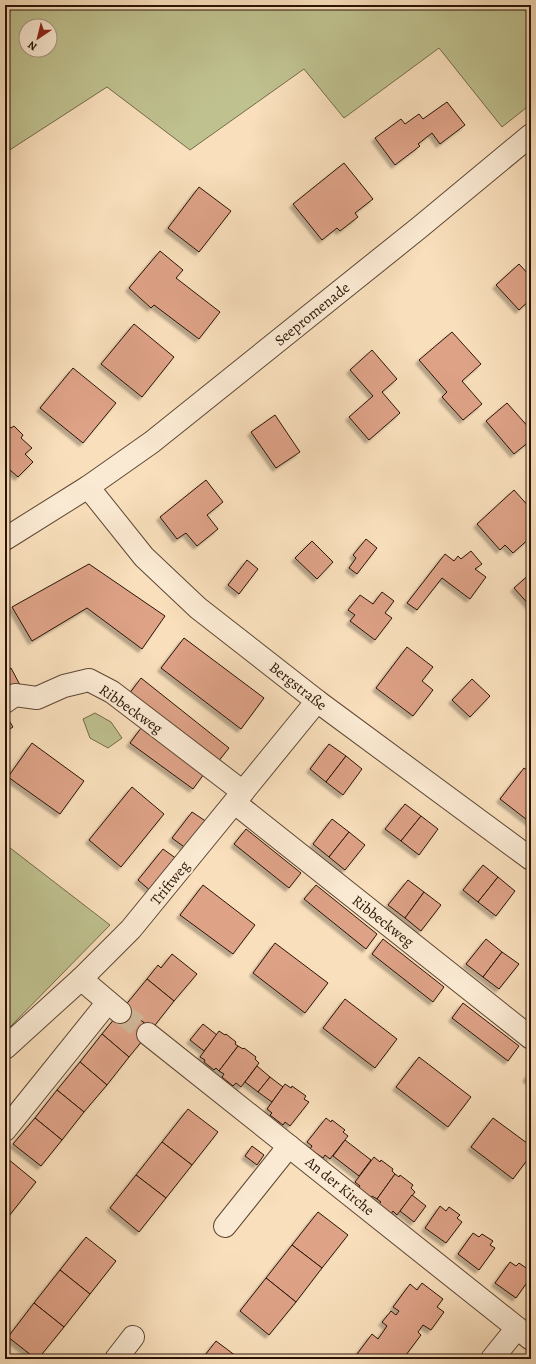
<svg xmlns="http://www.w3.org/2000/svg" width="536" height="1364" font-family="Alegreya,serif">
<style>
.green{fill:#bfc18f;stroke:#746a4a;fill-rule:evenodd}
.building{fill:#dea287;stroke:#2a1406;filter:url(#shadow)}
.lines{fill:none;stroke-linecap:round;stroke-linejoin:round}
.minor-tunnel{stroke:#d0b698;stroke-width:22;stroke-dasharray:22 11;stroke-linecap:butt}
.minor-casing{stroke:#5e4734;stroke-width:24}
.minor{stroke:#fbead3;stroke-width:22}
.labels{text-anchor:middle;stroke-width:4;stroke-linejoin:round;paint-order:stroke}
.street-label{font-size:15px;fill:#2a1406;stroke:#fbead3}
</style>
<defs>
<filter id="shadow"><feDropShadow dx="-3.5" dy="3.5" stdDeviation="1" flood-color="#0004"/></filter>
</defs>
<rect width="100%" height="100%" fill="#f9dfbc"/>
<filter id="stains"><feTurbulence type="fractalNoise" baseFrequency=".005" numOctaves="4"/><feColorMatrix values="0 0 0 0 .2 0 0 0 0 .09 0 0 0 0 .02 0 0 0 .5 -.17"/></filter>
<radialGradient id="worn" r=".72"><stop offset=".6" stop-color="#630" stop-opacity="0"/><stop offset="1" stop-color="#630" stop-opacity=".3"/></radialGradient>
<g class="green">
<path d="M14,5h517v99l-29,23 -63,-79 -95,70 -40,-49 -114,81 -83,-63 -102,66v-135zM26,26h24v24h-24z"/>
<polygon points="95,713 111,722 122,738 108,748 90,738 83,719"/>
<polygon points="5,844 110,925 5,1032"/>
</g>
<g class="building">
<polygon points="447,102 465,125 440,144 432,133 418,144 420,146 395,165 375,138 401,119 405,124 419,114 423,119"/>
<polygon points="344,163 373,199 355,213 358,217 340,231 337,228 322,240 293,204"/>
<polygon points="199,187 231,211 199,252 168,228"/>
<polygon points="160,251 183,270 176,278 220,312 199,339 154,305 151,308 129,288"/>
<polygon points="519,264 531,277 531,299 519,310 496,285"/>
<polygon points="134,324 174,357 142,397 101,364"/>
<polygon points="452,332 481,364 462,381 482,404 463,420 442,397 447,392 419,360"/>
<polygon points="372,350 397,379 382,392 400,413 369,440 349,417 373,396 350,370"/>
<polygon points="73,368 116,403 83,443 40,408"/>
<polygon points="507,403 531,430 531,440 514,454 486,421"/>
<polygon points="275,415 300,452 276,468 251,432"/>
<polygon points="5,422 11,428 14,426 23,435 21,438 32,448 25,454 33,462 18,477 10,470 5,475"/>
<polygon points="206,480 223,502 207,515 218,529 197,546 186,533 177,539 160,517"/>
<polygon points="514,490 531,509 531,537 513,553 505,545 500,550 477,524"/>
<polygon points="366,539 377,548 357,574 349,568 356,558 353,555"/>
<polygon points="312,541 333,562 317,579 295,558"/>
<polygon points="471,551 482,564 475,569 486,577 470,599 442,578 417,610 407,603 445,554 454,561 458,556 461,559"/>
<polygon points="247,560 258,569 239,594 228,585"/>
<polygon points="89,564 165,616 142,649 87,608 32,641 12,607"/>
<polygon points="531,573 531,607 514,588"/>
<polygon points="382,592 394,601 385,613 392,618 375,640 350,621 355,615 348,610 360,595 373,604"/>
<polygon points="184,638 264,698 241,729 161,668"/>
<polygon points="407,647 433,667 422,681 433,690 413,716 376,688"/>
<polygon points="11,668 20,685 5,693 5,671"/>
<polygon points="141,678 229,748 217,763 129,694"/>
<polygon points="472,679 490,696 470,717 452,700"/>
<polygon points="5,714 13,727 5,732"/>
<polygon points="141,728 204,774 193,789 130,743"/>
<polygon points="32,743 84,781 60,814 8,777"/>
<polygon points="329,744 346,756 326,782 310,769"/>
<polygon points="346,756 362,769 343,795 326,782"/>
<polygon points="524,768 531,773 531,823 500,799"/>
<polygon points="132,787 164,814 121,867 89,840"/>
<polygon points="405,804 421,816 401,841 385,829"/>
<polygon points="192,812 207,822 187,849 172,838"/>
<polygon points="421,816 438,829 419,855 401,841"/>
<polygon points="332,819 349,832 329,857 313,844"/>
<polygon points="246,829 301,873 289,888 234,844"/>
<polygon points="349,832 365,845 345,870 329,857"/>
<polygon points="163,849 177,859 152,892 138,880"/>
<polygon points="483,865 498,877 478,902 463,890"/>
<polygon points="498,877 515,891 496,916 478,902"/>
<polygon points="408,880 424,892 405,918 388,905"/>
<polygon points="203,885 255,925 233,954 180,915"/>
<polygon points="316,885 377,934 366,949 304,899"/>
<polygon points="424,892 441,905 421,931 405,918"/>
<polygon points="383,939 444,987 433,1002 372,954"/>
<polygon points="486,939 502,952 483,977 466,964"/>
<polygon points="275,943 328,983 305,1013 253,973"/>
<polygon points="502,952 519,964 499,989 483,977"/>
<polygon points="172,954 197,974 174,1001 147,979 158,965 161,968"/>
<polygon points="147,979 174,1001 152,1029 124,1007"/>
<polygon points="345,999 397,1039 375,1068 323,1028"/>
<polygon points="463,1003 519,1046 508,1061 452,1018"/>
<polygon points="124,1007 152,1029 129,1057 102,1034"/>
<polygon points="203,1024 217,1035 204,1051 190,1040"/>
<polygon points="219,1031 225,1035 226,1034 236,1042 235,1044 238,1046 219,1071 216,1068 214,1070 204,1062 205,1060 200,1057"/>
<polygon points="102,1034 129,1057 107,1085 80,1062"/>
<polygon points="238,1046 243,1049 244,1048 256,1057 255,1059 259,1063 241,1087 236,1083 233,1086 222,1077 224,1074 219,1071"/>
<polygon points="419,1057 471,1097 448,1127 396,1087"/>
<polygon points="80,1062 107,1085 84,1112 57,1090"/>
<polygon points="257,1066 270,1077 258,1092 245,1082"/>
<polygon points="531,1072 531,1082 526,1078"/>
<polygon points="270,1077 283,1087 272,1102 258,1092"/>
<polygon points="285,1084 291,1088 292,1086 306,1096 304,1099 309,1102 290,1126 285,1122 283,1125 270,1115 272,1113 267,1109"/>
<polygon points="57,1090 84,1112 62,1140 35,1118"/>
<polygon points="188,1109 218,1132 192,1165 162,1142"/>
<polygon points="35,1118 62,1140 41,1166 13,1144"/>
<polygon points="326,1118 331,1122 332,1120 345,1130 343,1132 348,1136 330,1159 325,1155 323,1158 310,1149 312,1146 307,1142"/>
<polygon points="493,1118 531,1146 531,1155 513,1179 471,1147"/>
<polygon points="345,1140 371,1160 359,1176 333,1156"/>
<polygon points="162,1142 192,1165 166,1198 136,1175"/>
<polygon points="252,1146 264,1155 257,1165 245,1156"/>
<polygon points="374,1157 380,1162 381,1160 393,1169 392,1171 395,1174 377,1199 372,1196 371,1198 358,1189 360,1186 355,1182"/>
<polygon points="8,1159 36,1182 5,1221 5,1163"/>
<polygon points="395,1174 399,1177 400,1175 413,1185 411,1188 415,1192 397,1215 393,1211 391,1214 378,1205 381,1202 377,1199"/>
<polygon points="136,1175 166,1198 139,1232 110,1208"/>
<polygon points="412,1195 426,1206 414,1222 400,1211"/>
<polygon points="440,1206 446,1211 449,1207 460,1215 457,1218 462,1222 446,1243 425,1228"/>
<polygon points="318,1212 348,1235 322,1268 292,1245"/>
<polygon points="473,1233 479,1237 482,1234 493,1241 490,1245 495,1248 479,1270 458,1254"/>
<polygon points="86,1237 116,1261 90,1294 60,1270"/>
<polygon points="292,1245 322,1268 296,1302 266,1278"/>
<polygon points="510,1262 516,1266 519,1263 529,1270 527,1274 531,1277 516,1298 495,1283"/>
<polygon points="60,1270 90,1294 64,1327 34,1303"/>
<polygon points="266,1278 296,1302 269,1335 240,1311"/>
<polygon points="422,1283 443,1299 437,1307 444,1312 431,1330 423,1325 418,1332 421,1335 403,1359 362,1359 357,1354 372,1334 378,1339 387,1326 382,1322 391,1311 396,1315 399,1311 393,1307 410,1284 417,1290"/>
<polygon points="34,1303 64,1327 38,1359 36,1359 8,1337"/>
<polygon points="216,1341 240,1359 202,1359"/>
</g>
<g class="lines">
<polyline class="minor-tunnel" points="120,1012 148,1034"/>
<g class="minor-casing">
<g id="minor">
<polyline points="88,487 144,557 198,608 317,701 531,859"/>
<polyline points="5,539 88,487 152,442 420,227 531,135"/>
<polyline points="5,702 15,695 37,698 64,686 89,680 112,692 243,792"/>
<polyline points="235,803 531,1038"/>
<polyline points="81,979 120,1012"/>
<polyline points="148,1034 531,1339"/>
<polyline points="5,1048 81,979 131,929 317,701"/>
<polyline points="5,1130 108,1002"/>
<polyline points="225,1226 289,1146"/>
<polyline points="116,1359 133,1337"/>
<polyline points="492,1359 517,1328"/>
</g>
</g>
<use href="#minor" class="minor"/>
</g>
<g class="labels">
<g class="street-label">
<text transform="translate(312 314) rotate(-39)" y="5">Seepromenade</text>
<text transform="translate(298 686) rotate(38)" y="5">Bergstraße</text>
<text transform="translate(131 709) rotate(35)" y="5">Ribbeckweg</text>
<text transform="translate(170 883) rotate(-51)" y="5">Triftweg</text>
<text transform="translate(383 921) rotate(38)" y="5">Ribbeckweg</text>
<text transform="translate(340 1186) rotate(39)" y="5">An der Kirche</text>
</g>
</g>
<rect width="536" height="1364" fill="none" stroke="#f9dfbc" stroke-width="20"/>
<rect x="6" y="6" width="524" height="1352" fill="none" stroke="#2a1406" stroke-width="2"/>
<rect x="10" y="10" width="516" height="1344" fill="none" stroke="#2a1406"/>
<g transform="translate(38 38) rotate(215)"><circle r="19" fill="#fbead3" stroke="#a79481"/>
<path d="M0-3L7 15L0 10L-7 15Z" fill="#8f2418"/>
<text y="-6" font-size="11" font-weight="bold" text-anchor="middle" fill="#2a1406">N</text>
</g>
<rect width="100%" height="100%" filter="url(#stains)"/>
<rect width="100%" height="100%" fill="url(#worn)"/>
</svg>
